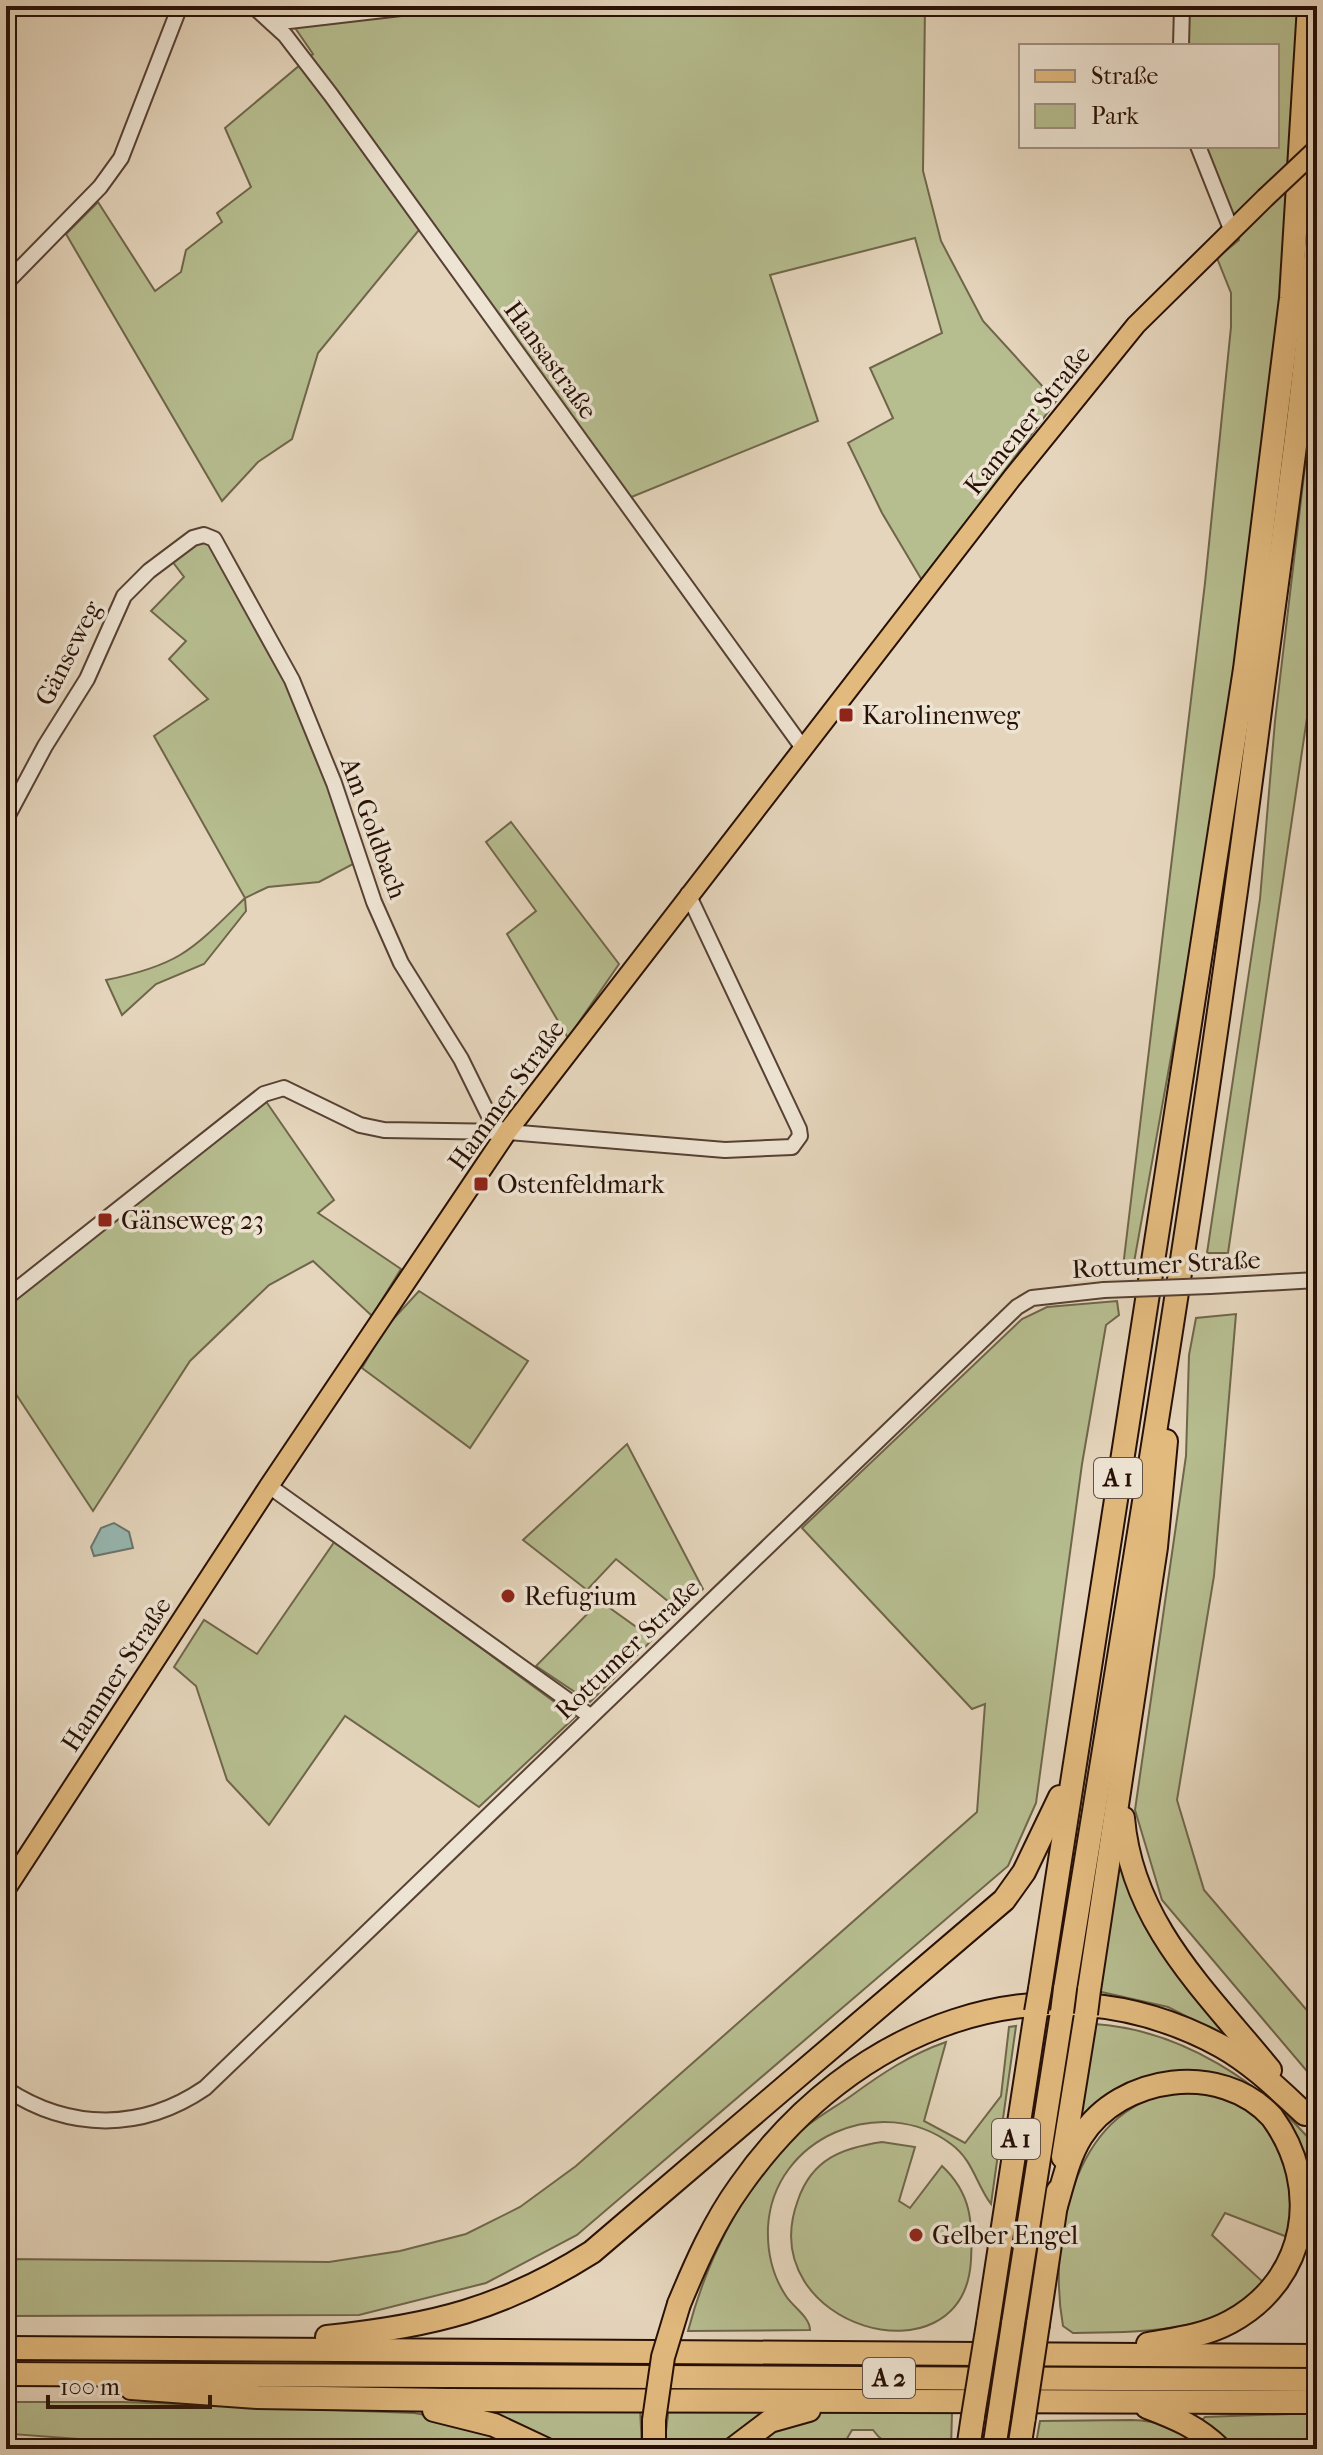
<svg xmlns="http://www.w3.org/2000/svg" width="1323" height="2455" font-family="'IM FELL French Canon',serif">
<style>
.green{fill:#b6bd8f;stroke:#6f664a;stroke-width:2}
.water{fill:#96b8b2;stroke:#6a756d;stroke-width:2}
.lines{fill:none;stroke-linecap:round;stroke-linejoin:round}
.minor-casing{stroke:#574134;stroke-width:18}
.major-casing{stroke:#281006;stroke-width:22}
.highway-casing{stroke:#281006;stroke-width:26}
.minor{stroke:#eee4d3;stroke-width:14}
.major{stroke:#e2ba7e;stroke-width:18}
.highway{stroke:#e2ba7e;stroke-width:22}
.minor-bridge-casing{stroke:#574134;stroke-width:18;stroke-linecap:butt}
.major-bridge-casing{stroke:#281006;stroke-width:22;stroke-linecap:butt}
.highway-bridge-casing{stroke:#281006;stroke-width:26;stroke-linecap:butt}
.minor-bridge{stroke:#eee4d3;stroke-width:14}
.major-bridge{stroke:#e2ba7e;stroke-width:18}
.highway-bridge{stroke:#e2ba7e;stroke-width:22}
.poi-dot{fill:#8f2418;stroke:#eee4d3;stroke-width:3}
.labels{text-anchor:middle;stroke-width:7;stroke-linejoin:round;paint-order:stroke}
.shield{fill:#eee4d3;stroke:#635044;stroke-width:2}
.shield-label{font-size:24px;font-weight:bold;fill:#281006}
.street-label{font-size:26px;fill:#281006;stroke:#eee4d3}
.poi-label{font-size:26px;fill:#281006;stroke:#eee4d3;text-anchor:start}
</style>
<rect width="100%" height="100%" fill="#e5d5bc"/>
<filter id="stains"><feTurbulence type="fractalNoise" baseFrequency=".0025" numOctaves="4"/><feColorMatrix values="0 0 0 0 .2 0 0 0 0 .09 0 0 0 0 .02 0 0 0 .5 -.17"/></filter>
<radialGradient id="worn" r=".72"><stop offset=".6" stop-color="#630" stop-opacity="0"/><stop offset="1" stop-color="#630" stop-opacity=".3"/></radialGradient>
<g class="green">
<polygon points="280,6 925,6 923,171 941,241 983,321 1056,401 923,582 882,513 848,443 893,418 870,368 942,333 915,238 770,275 818,421 629,498 428,219 318,353 292,439 258,462 222,501 66,234 98,202 155,291 181,272 186,250 222,222 217,213 251,187 225,128 313,54"/>
<polygon points="1186,6 1303,6 1295,154 1261,493 1210,840 1133,1268 1123,1267 1205,583 1231,327 1231,293 1217,258 1239,240 1205,146 1277,146 1277,46 1185,46"/>
<polygon points="1317,364 1317,650 1228,1253 1207,1253 1260,899 1275,721"/>
<path d="M197,541l12,3 91,165 32,77 23,77 -36,19 -51,5 -23,11 1,13 -42,53 -48,20 -34,31 -16,-35c74,-15 86,-30 139,-82l-91,-162 54,-37 -39,-40 17,-18 -35,-30 33,-34 -12,-16z"/>
<polygon points="511,822 619,964 568,1038 507,934 536,911 486,842"/>
<polygon points="265,1100 334,1200 318,1213 401,1269 372,1316 313,1261 269,1285 190,1361 93,1511 6,1379 6,1307"/>
<polygon points="419,1291 528,1361 470,1448 362,1368 385,1328"/>
<polygon points="1117,1301 1119,1315 1106,1325 1082,1464 1036,1803 1008,1866 577,2235 486,2283 359,2315 6,2316 6,2259 329,2262 400,2251 466,2234 520,2207 576,2166 977,1812 985,1704 972,1709 802,1528 1022,1319 1047,1307"/>
<polygon points="1236,1314 1214,1576 1177,1800 1204,1890 1317,2022 1317,2083 1162,1900 1135,1810 1186,1456 1189,1355 1196,1318"/>
<polygon points="627,1444 703,1589 680,1611 616,1559 587,1590 523,1540"/>
<polygon points="335,1541 575,1717 479,1807 345,1716 269,1825 227,1780 196,1686 174,1667 204,1620 257,1654"/>
<polygon points="600,1601 653,1639 590,1702 536,1666"/>
<polygon points="1117,1850 1239,2043 1168,2007 1097,1991"/>
<path d="M1095,2024c87,6 168,59 222,124v69l-7,-47 -16,-36 -117,-62c-42,3 -67,29 -99,55z"/>
<path d="M1016,2026l-25,178c-15,-20 -18,-44 -40,-60 -69,-52 -178,-7 -183,83 -1,25 4,48 18,69 7,11 24,21 24,34l-122,1c19,-72 52,-137 104,-192 16,-17 39,-29 59,-43 30,-22 60,-42 95,-54l-22,79 41,22 36,-47 8,-69z"/>
<path d="M1186,2092l25,2 30,11 32,27 21,45 -4,61 -65,-25 -13,22 52,48c-39,52 -133,49 -191,50l-10,-7c-16,-88 12,-229 123,-234z"/>
<path d="M882,2142l33,5 -16,54 11,7 32,-42c29,27 31,56 29,94 -7,128 -220,67 -173,-60 14,-41 44,-52 84,-58z"/>
<polygon points="6,2402 122,2402 414,2413 466,2422 533,2449 159,2445 13,2434 19,2449 6,2449"/>
<polygon points="448,2405 640,2407 642,2449 559,2449 545,2440"/>
<polygon points="669,2406 780,2406 723,2449 664,2449"/>
<path d="M822,2412h130l-1,37c-29,0 -61,6 -78,-19h-21l-7,12 -23,7h-82l56,-32z"/>
<polygon points="1317,2413 1317,2449 1235,2449 1202,2420 1205,2417"/>
<path d="M1131,2420c31,0 49,11 74,29h-170l5,-28z"/>
</g>
<polygon class="water" points="114,1523 129,1532 133,1548 94,1556 91,1547 101,1528"/>
<g class="lines">
<g class="minor-casing">
<g id="minor">
<polyline points="253,6 285,35 331,95 803,748"/>
<polyline points="272,23 418,6"/>
<polyline points="1181,46 1182,6"/>
<polyline points="1198,146 1231,229"/>
<polyline points="6,283 100,187 121,158 180,6"/>
<polyline points="6,819 45,746 87,679 124,596 149,571 193,538 204,535 214,539 292,680 334,783 374,902 401,963 461,1059 494,1126 506,1132"/>
<polyline points="1210,1286 1317,1280"/>
<polyline points="6,1298 264,1094 284,1088 360,1125 384,1130 507,1132 725,1150 792,1147 800,1136 799,1129 688,894"/>
<polyline points="269,1486 590,1716"/>
<path d="M6,2089c64,42 136,42 199,-1l812,-781 15,-9 72,-8"/>
</g>
</g>
<g class="major-casing">
<polyline id="major" points="6,1889 269,1486 507,1132 1012,478 1136,325 1265,198"/>
</g>
<g class="highway-casing">
<g id="highway">
<path d="M1123,1818c9,106 83,173 147,252"/>
<polyline points="1040,1989 1245,669 1291,298 1309,6"/>
<path d="M1065,1989c70,-430 142,-861 197,-1294 20,-153 43,-305 55,-459"/>
<polyline points="1089,1990 1156,1547 1166,1441"/>
<polyline points="1063,2157 1086,2014"/>
<path d="M1056,2206c7,-23 12,-48 25,-69 39,-62 140,-76 191,-20 51,70 36,163 -42,205 -26,14 -54,17 -82,22"/>
<path d="M679,2304c17,-41 35,-82 61,-118 110,-157 303,-237 481,-140 32,18 58,44 84,68"/>
<polyline points="988,2324 1036,2012"/>
<polyline points="1013,2324 1062,2012"/>
<polyline points="1038,2324 1058,2191"/>
<path d="M327,2337c105,-11 175,-28 265,-85l412,-352 20,-28 36,-75"/>
<polyline points="6,2348 1317,2356"/>
<polyline points="6,2374 1317,2380"/>
<polyline points="131,2388 257,2397 447,2400 1317,2402"/>
<path d="M1147,2407c29,11 51,20 73,42"/>
<polyline points="434,2410 494,2425 545,2449"/>
<polyline points="654,2420 654,2449"/>
<polyline points="733,2449 770,2421 809,2410"/>
<polyline points="968,2449 973,2416"/>
<polyline points="994,2449 999,2416"/>
<polyline points="1019,2449 1024,2417"/>
</g>
</g>
<use href="#minor" class="minor"/>
<use href="#major" class="major"/>
<use href="#highway" class="highway"/>
<g class="minor-bridge-casing">
<polyline id="minor-bridge" points="1104,1290 1210,1286"/>
</g>
<g class="major-bridge-casing">
<polyline id="major-bridge" points="1265,198 1317,149"/>
</g>
<g class="highway-bridge-casing">
<g id="highway-bridge">
<polyline points="1036,2012 1040,1989"/>
<polyline points="1062,2012 1065,1989"/>
<polyline points="1086,2014 1089,1990"/>
<polyline points="973,2416 988,2324"/>
<polyline points="999,2416 1013,2324"/>
<polyline points="1024,2417 1038,2324"/>
<polyline points="654,2420 663,2357 679,2304"/>
</g>
</g>
<use href="#minor-bridge" class="minor-bridge"/>
<use href="#major-bridge" class="major-bridge"/>
<use href="#highway-bridge" class="highway-bridge"/>
</g>
<g class="poi-dot">
<rect x="838" y="707" width="16" height="16" rx="4"/>
<rect x="473" y="1176" width="16" height="16" rx="4"/>
<rect x="97" y="1212" width="16" height="16" rx="4"/>
<circle cx="508" cy="1596" r="8"/>
<circle cx="916" cy="2235" r="8"/>
</g>
<g class="labels">
<g class="shield">
<rect x="1094" y="1458" width="48" height="40" rx="6"/>
<rect x="992" y="2119" width="48" height="40" rx="6"/>
<rect x="863" y="2358" width="52" height="40" rx="6"/>
</g>
<g class="shield-label">
<text x="1118" y="1486">A 1</text>
<text x="1016" y="2147">A 1</text>
<text x="889" y="2386">A 2</text>
</g>
<g class="street-label">
<text transform="translate(551 360) rotate(54)" y="9">Hansastraße</text>
<text transform="translate(1027 420) rotate(-51)" y="9">Kamener Straße</text>
<text transform="translate(68 653) rotate(-63)" y="9">Gänseweg</text>
<text transform="translate(374 828) rotate(70)" y="9">Am Goldbach</text>
<text transform="translate(506 1095) rotate(-54)" y="9">Hammer Straße</text>
<text transform="translate(1166 1264) rotate(-3)" y="9">Rottumer Straße</text>
<text transform="translate(627 1649) rotate(-44)" y="9">Rottumer Straße</text>
<text transform="translate(116 1674) rotate(-57)" y="9">Hammer Straße</text>
</g>
<g class="poi-label">
<text x="862" y="724">Karolinenweg</text>
<text x="497" y="1193">Ostenfeldmark</text>
<text x="121" y="1229">Gänseweg 23</text>
<text x="524" y="1605">Refugium</text>
<text x="932" y="2244">Gelber Engel</text>
</g>
</g>
<rect width="1323" height="2455" fill="none" stroke="#e5d5bc" stroke-width="32"/>
<rect x="8" y="8" width="1307" height="2439" fill="none" stroke="#281006" stroke-width="4"/>
<rect x="16" y="16" width="1291" height="2423" fill="none" stroke="#281006" stroke-width="2"/>
<rect x="1019" y="44" width="260" height="104" fill="#eee4d3" stroke="#9f8f81" stroke-width="2"/>
<rect x="1035" y="70" width="40" height="12" fill="#e2ba7e" stroke="#9f8f81" stroke-width="2"/>
<text x="1091" y="84" font-size="24" fill="#281006">Straße</text>
<rect x="1035" y="104" width="40" height="24" fill="#b6bd8f" stroke="#9f8f81" stroke-width="2"/>
<text x="1091" y="124" font-size="24" fill="#281006">Park</text>
<path d="M48 2395v12h162v-12" fill="none" stroke="#281006" stroke-width="4"/>
<text x="60" y="2395" font-size="24" fill="#281006" stroke="#eee4d3" stroke-width="6" paint-order="stroke">100 m</text>
<rect width="100%" height="100%" filter="url(#stains)"/>
<rect width="100%" height="100%" fill="url(#worn)"/>
</svg>
